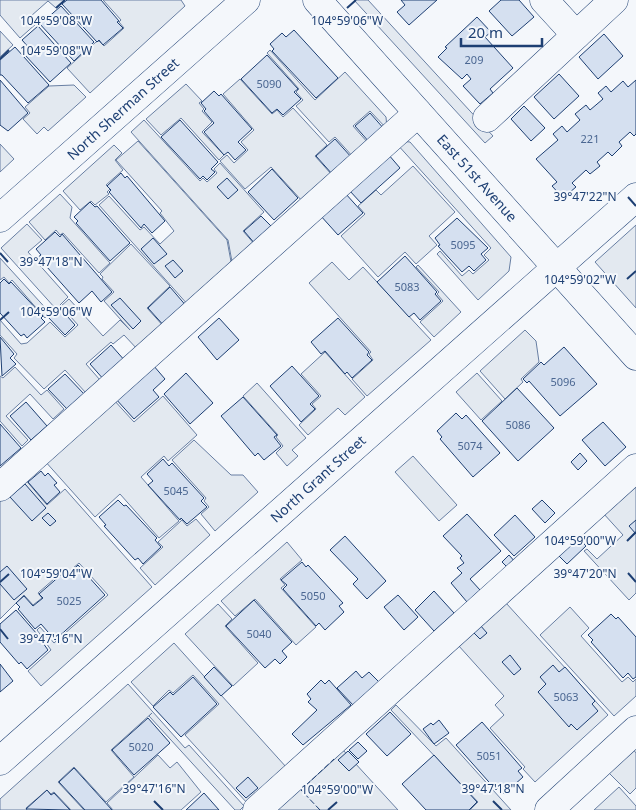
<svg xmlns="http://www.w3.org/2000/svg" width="636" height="810" font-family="'Noto Sans',sans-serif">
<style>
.green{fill:#e3e9f0;stroke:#687fa3}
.building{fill:#d5e0f0;stroke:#1d3f73}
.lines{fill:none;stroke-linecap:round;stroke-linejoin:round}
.minor-casing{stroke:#1d3f73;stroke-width:29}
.minor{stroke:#f4f7fb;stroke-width:28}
.fence{stroke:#1d3f73;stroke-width:1;stroke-dasharray:6 2.5;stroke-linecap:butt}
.ticks{fill:none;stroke:#1d3f73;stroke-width:2}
.labels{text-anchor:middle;stroke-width:4;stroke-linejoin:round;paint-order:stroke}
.number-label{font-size:11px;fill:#4b6792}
.street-label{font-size:14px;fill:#1d3f73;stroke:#f4f7fb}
.ticks-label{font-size:12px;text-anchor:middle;fill:#1d3f73;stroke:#f4f7fb;stroke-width:4;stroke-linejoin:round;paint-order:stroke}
</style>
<rect width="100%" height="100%" fill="#f4f7fb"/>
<g class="green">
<polygon points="0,0 65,0 56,8 48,1 31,16 37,23 20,38 0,15"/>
<polygon points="103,0 181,0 185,6 90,93 67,68 96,42 99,41 104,46 124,28 119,22 121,20"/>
<polygon points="354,0 368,0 493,136 485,143"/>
<polygon points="0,31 13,45 0,57"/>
<polygon points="270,50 315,100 345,72 386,117 387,129 370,111 353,126 369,144 354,158 335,137 329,142 296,106 303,100 296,92 299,89 267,53"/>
<polygon points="240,79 272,114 277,110 283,117 293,108 327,145 315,156 332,175 303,202 271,167 245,189 220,161 227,155 234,163 248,150 241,142 254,130 223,94"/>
<polygon points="186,84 202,101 199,103 204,109 202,111 212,122 202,132 224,155 219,160 181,118 161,135 146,119"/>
<polygon points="74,85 86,97 48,131 44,127 37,134 23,119 30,113 25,107 49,86"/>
<polygon points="144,120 200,181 203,178 207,182 217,173 214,169 220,163 264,212 243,231 256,246 233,267 228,240 131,132"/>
<polygon points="138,141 227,240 232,267 189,306 99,205 109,196 140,230 144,227 160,244 174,231 160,213 162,211 116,160"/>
<polygon points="399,141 410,142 511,257 509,271 478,300 437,254 440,251 462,276 469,270 473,274 489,260 484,255 491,248 396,143"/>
<polygon points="0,144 14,159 0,172"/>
<polygon points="114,145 122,153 115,160 123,170 106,185 110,189 107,192 109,194 95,205 91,201 80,210 63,191"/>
<polygon points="413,166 455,212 429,236 437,245 416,264 405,252 378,277 341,236 365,214 358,206 376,190 381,195"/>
<polygon points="60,194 72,207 70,218 110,263 99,273 63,233 60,235 56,230 45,240 29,222"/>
<polygon points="27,224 42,240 28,252 68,297 56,309 1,248"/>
<polygon points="636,225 636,308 595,262"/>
<polygon points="131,244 170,286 147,308 165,328 139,351 124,335 113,344 111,342 86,364 100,380 86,393 65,370 44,389 14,358 17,354 0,335 0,320 21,344 27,343 50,322 65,337 78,325 61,306 69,299 103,336 120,320 130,330 104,301 114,292 102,279 103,277 100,274"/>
<polygon points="0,258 50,313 45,318 12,280 9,283 4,277 0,280"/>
<polygon points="332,262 349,280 363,267 431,340 367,396 352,379 373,360 369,354 371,352 309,283"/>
<polygon points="418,265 461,312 434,337 420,322 443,301 437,294 439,292 416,267"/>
<polygon points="525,330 536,341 539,362 521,379 523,382 505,399 480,371"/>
<polygon points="325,352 365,397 345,415 338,408 308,435 299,425 316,409 312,404 321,396 301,374"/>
<polygon points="15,367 41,395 47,390 64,409 53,419 30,394 6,416 28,440 22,446 0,421 0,376 3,378"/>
<polygon points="477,373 502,401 481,420 456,392"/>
<polygon points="257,383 306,438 292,450 298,456 287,466 276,453 283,446 276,437 278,435 243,396"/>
<polygon points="163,396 197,435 168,461 164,456 141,477 179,521 159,538 120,494 95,517 44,460 113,399 134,422"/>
<polygon points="194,440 231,475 243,475 258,492 215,531 201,514 209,507 204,501 206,498 172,460"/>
<polygon points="413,456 457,505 439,521 395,472"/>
<polygon points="24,478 47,505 65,489 152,587 41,686 28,671 51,650 37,630 40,627 54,643 108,595 79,563 65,575 62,572 38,593 42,598 33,605 24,595 0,619 0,499"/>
<polygon points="636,483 636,593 629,600 584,551 587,549 597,559 623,535 603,513"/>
<polygon points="196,519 210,535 155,585 140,568 163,547 158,542 182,520 187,526"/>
<polygon points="287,542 302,560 280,579 285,585 281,588 316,627 296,645 255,599 235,616 221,601"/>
<polygon points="506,603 608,715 535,782 523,769 525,767 490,728 504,715 495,705 504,696 458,645"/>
<polygon points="218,604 232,619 225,626 258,663 233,686 185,634"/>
<polygon points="570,607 589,628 581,636 622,682 628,677 633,682 636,679 636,696 614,716 540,635"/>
<polygon points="174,643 287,768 248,804 185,735 219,704 193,675 173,693 169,690 153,706 131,682"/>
<polygon points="128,684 185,748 189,745 244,806 240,810 235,810 149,716 152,713 111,750 134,777 106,802 74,767 58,782 84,810 71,810 54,792 51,794 47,790 26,808 27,810 0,810 0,799"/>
<polygon points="396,705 436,746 446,738 511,810 470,810 478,802 391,710"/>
<polygon points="633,749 636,753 636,788 630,794 608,772"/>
<polygon points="343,750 398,810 276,810"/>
<polygon points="158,755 170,768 177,762 201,792 181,810 113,810 107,803"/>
<polygon points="619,787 636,806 636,810 594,810"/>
</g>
<g class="building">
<polygon points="67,0 101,0 119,21 117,22 123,28 103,45 99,40 97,42 62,4"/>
<polygon points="401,0 437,0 409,25 397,12 405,5"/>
<polygon points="501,0 519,0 534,17 512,36 489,11"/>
<polygon points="61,6 94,42 74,61 38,22 43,17 45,20"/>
<polygon points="477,17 491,32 485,37 513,68 490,89 493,93 480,104 463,86 471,79 467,74 462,79 438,57 447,48 445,47"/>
<polygon points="38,26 71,63 50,82 24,54 30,49 22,40"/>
<polygon points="294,30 338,78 316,98 272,51 274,49 270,44 282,33 286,37"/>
<polygon points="604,34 623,56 598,79 579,57"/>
<polygon points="15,47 49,85 28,103 2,75 0,75 0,60"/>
<polygon points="267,55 298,89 294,92 301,99 283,115 277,109 272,113 241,79"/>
<polygon points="559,74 579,96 554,119 534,97"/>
<polygon points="0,80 28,113 8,131 0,125"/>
<polygon points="636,80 636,134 634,136 630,132 619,142 622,146 612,156 608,152 597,162 600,166 590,174 586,170 572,183 576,187 563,198 552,186 557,182 536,159 558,140 553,134 562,126 567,132 580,120 575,114 586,105 590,110 603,99 598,93 606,86 611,92 623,81 628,87"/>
<polygon points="214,91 219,96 221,94 252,129 238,142 246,150 235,160 228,152 224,155 204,132 214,123 204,111 206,109 201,103"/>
<polygon points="524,106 545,128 531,141 511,119"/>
<polygon points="370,113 385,130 370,143 355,126"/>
<polygon points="180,120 218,162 211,169 215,172 207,180 203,176 200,179 161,137"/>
<polygon points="335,139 352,158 333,175 316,156"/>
<polygon points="388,154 400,168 361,203 349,190"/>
<polygon points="272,169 298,198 274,220 248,192"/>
<polygon points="121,173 125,178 127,176 165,221 152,233 144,224 141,228 109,192 111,190 107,186"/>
<polygon points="227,178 238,190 228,199 217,187"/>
<polygon points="345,193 363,213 338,235 320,215"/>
<polygon points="90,202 95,207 97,206 130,243 110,261 76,223 78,221 74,217"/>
<polygon points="261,216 274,229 256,245 244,231"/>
<polygon points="457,218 488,248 481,254 486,260 474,271 469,266 462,272 438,246 440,245 435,238"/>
<polygon points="55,232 60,237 62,234 112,292 101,302 92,291 79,303 38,257 41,255 36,249"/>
<polygon points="153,238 167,254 154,264 141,249"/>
<polygon points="405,256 437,292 435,294 441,301 420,320 414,313 409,317 377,282"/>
<polygon points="173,260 183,271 175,278 165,266"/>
<polygon points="4,279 9,284 11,282 43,316 41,318 45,322 27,338 24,334 21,336 0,313 0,283"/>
<polygon points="170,287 188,308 166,328 148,308"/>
<polygon points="120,298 141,321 133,329 111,305"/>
<polygon points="59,307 75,325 65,335 48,317"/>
<polygon points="219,318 239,340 217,360 198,337"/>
<polygon points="338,318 369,352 367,355 372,360 352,378 347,372 345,374 325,351 321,354 311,342"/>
<polygon points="0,337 14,354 10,358 16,364 2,376"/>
<polygon points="111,345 126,362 105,381 90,364"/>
<polygon points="564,347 597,384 560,416 529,381 527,383 523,379 541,362 544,365"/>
<polygon points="153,365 165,379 153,390 159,397 134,419 115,398"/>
<polygon points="292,366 319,396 310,404 315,409 301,422 270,386"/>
<polygon points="186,373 213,403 190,424 164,394"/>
<polygon points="65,374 85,395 68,410 48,389"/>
<polygon points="517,388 554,428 518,461 482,421"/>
<polygon points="243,397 277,435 274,437 281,446 264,460 258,453 255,456 221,416"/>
<polygon points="26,402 47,426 31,440 10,416"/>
<polygon points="456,413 462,419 466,415 500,453 473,477 440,439 442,437 437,431"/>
<polygon points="603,422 626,447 605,466 582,440"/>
<polygon points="0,424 21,448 0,466"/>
<polygon points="580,453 587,461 578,470 571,462"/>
<polygon points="163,459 169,466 172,463 204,498 201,501 207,507 187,524 181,518 180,520 148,485 153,481 147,474"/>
<polygon points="41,471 45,476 48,473 57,483 54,485 60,492 47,504 28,482"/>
<polygon points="25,484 46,508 32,521 10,497"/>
<polygon points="118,500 124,506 126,505 157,538 155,540 161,547 143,564 138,558 135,560 104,526 106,525 99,517"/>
<polygon points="542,500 555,513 545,523 532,509"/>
<polygon points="48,513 56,521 50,526 42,518"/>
<polygon points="467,514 501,551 470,579 480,590 467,602 451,583 462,573 457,568 464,563 460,558 462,556 443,536"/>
<polygon points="515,515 535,537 514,556 494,535"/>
<polygon points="636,520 636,534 629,526"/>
<polygon points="345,536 386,581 367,599 353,584 358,579 330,550"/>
<polygon points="577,536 586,546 567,564 557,554"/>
<polygon points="509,555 516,563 509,569 502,562"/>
<polygon points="302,562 306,567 308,565 343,603 339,606 344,612 325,630 319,623 316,626 283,589 287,585 281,580"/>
<polygon points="78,565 105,595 55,640 41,624 35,629 18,609 20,607 16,603 24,596 33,606 43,598 39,594 62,574 65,577"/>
<polygon points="7,566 27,589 14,600 0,584 0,572"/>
<polygon points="434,591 454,613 434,631 415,610"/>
<polygon points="398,595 418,617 404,630 384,607"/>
<polygon points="254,600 292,642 282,651 287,657 280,664 275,659 265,668 226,626"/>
<polygon points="16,610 44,642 43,643 48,650 27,669 21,662 19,664 0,642 0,624"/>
<polygon points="611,614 616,619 618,617 636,637 636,677 633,679 628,673 623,678 591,642 593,640 588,635"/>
<polygon points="480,625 487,633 480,639 473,632"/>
<polygon points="510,655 521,669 514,675 502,662"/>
<polygon points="0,664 13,681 0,692"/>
<polygon points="553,665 559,672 565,667 595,701 592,704 598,711 577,730 571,724 569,727 538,692 546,684 540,677"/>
<polygon points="214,667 232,686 221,696 204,677"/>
<polygon points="356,671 362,678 369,672 379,682 353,705 337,688"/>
<polygon points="193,677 217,704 181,737 153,707 170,692 173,695"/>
<polygon points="321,680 325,684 329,680 351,705 303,745 292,734 317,710 308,702 311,699 307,694"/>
<polygon points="390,712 411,734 387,756 366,734"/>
<polygon points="148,718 170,743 134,775 112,750"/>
<polygon points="439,720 449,733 434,744 423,729 431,723 433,725"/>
<polygon points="482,722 522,768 518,771 523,777 504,794 498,787 496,790 456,745"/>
<polygon points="358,742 367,751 358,759 349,750"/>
<polygon points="348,751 359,762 349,771 338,760"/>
<polygon points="434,755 477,802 469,810 426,810 402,784"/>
<polygon points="74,768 112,810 85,810 59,782"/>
<polygon points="248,777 258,788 246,798 236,788"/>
<polygon points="47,790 51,795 54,793 70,810 26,809"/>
<polygon points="204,793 219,810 186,810"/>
</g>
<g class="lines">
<g class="minor-casing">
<g id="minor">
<polyline points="317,0 636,356"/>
<polyline points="544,0 576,35"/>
<polyline points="487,118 614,0"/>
<polyline points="0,218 246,0"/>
<polyline points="0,487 418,113"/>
<polyline points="0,761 636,197"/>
<polyline points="257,810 636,468"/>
<polyline points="549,810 636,730"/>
</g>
</g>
<use href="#minor" class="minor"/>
<polyline class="fence" points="320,810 301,790 334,759"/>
</g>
<path class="ticks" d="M56,8l9,-8M347,8l9,-8M0,59l9,-9M628,197l8,9M0,253l8,9M627,279l9,-8M0,320l9,-8M627,541l9,-9M628,573l8,9M0,582l9,-8M0,629l8,10M154,801l9,9M493,801l9,9M328,810l9,-8"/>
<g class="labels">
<g class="number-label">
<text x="474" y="64">209</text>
<text x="269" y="88">5090</text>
<text x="590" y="143">221</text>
<text x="463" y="249">5095</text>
<text x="407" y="291">5083</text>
<text x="563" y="386">5096</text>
<text x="518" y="429">5086</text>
<text x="470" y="450">5074</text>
<text x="176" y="495">5045</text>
<text x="313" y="600">5050</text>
<text x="69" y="605">5025</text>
<text x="259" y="638">5040</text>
<text x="566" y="701">5063</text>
<text x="141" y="751">5020</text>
<text x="489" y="760">5051</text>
</g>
<g class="street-label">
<text transform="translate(123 109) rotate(-42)" y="5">North Sherman Street</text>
<text transform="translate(477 178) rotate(48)" y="5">East 51st Avenue</text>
<text transform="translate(318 479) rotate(-42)" y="5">North Grant Street</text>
</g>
</g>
<g class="ticks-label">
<text x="56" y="25">104°59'08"W</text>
<text x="347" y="25">104°59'06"W</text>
<text x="56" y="55">104°59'08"W</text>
<text x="585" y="201">39°47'22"N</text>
<text x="51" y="266">39°47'18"N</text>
<text x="580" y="284">104°59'02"W</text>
<text x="56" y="316">104°59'06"W</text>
<text x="580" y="545">104°59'00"W</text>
<text x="585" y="578">39°47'20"N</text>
<text x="56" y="578">104°59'04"W</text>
<text x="51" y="643">39°47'16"N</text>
<text x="154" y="793">39°47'16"N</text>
<text x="493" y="793">39°47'18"N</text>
<text x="337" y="794">104°59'00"W</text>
</g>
<path d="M461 38v8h81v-8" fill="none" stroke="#1d3f73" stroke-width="2.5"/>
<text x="468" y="38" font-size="15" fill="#1d3f73" stroke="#f4f7fb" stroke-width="4" paint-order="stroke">20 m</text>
</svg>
